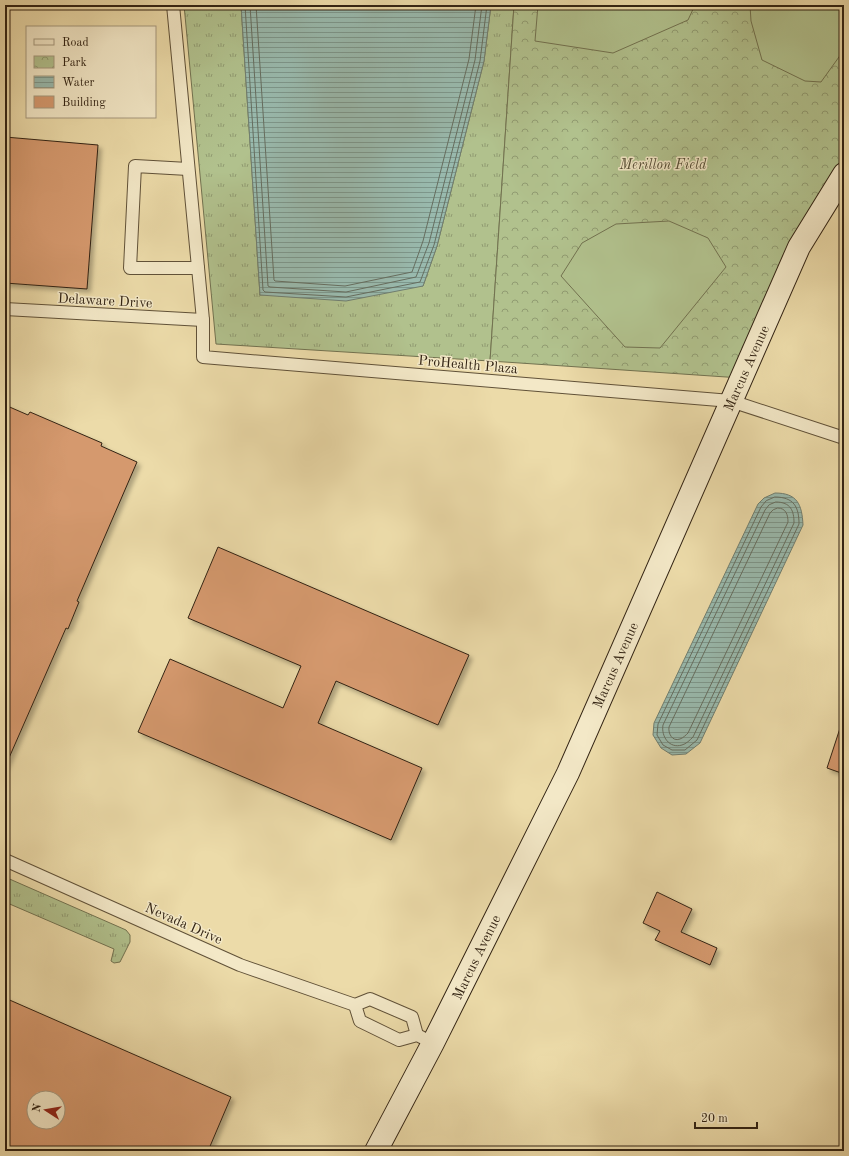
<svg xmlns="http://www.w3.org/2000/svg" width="849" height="1156" font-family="'Old Standard TT',serif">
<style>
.grass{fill:url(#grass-tufts);stroke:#727250}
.park{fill:url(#park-crowns);stroke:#727250}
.pitch{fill:#b1c18d;stroke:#727250}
.water{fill:url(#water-rules);stroke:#707e70}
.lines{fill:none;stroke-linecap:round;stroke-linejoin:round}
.shore{stroke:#666e60;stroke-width:1}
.building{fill:#d5996e;stroke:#322313;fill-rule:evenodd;filter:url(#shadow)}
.lane-casing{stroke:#605138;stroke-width:14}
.secondary-casing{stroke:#322313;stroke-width:24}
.lane{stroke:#f3e8c7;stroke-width:12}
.secondary{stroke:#f3e8c7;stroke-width:22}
.labels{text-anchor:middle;stroke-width:3;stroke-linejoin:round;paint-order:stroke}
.park-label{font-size:14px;font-style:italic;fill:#524a32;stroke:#f3e8c7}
.street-label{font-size:14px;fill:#322313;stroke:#f3e8c7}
</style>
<defs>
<pattern id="grass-tufts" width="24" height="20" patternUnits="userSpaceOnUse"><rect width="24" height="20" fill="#b1c18d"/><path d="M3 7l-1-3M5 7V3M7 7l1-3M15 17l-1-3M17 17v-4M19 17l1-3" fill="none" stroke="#919c72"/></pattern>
<pattern id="park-crowns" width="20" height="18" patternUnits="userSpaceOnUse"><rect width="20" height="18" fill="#b1c18d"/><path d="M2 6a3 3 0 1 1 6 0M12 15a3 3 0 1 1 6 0" fill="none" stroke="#919c72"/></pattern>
<pattern id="water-rules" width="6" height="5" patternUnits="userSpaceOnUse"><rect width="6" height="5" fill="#99baae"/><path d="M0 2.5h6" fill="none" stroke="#7d978c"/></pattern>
<filter id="shadow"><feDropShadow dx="3.5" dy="3.5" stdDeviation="2" flood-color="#0004"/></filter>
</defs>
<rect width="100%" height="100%" fill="#ecdba9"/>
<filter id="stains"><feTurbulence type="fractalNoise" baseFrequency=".005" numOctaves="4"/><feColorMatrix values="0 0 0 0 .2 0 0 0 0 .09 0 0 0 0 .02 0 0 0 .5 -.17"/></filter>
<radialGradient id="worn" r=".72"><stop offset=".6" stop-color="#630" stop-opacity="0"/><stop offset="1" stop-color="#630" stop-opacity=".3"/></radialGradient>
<g class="grass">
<polygon points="184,5 241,5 260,295 423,286 437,246 484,61 491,5 514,5 490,361 216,344"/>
<polygon points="5,877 126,930 130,935 130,942 120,962 114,963 111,961 114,949 5,902"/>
</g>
<polygon class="park" points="514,5 844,5 844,174 741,378 490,361"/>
<g class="pitch">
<polygon points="538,5 695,5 688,20 613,53 535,41"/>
<polygon points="750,5 844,5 844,50 821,82 805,81 762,60 751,21"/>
<polygon points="669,221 708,238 726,267 660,348 625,347 561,276 582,243 616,224"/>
</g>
<g class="water">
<polygon points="241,5 491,5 484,61 437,246 423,286 346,301 260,295"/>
<path d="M775,493c22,0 27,11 28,32l-103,218 -14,11 -14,1 -11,-7 -8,-13 1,-12 104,-219 6,-6z"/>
</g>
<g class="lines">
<g class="shore">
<polyline points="245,5 263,290 265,292 346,297 420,282 434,245 480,61 487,5"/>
<polyline points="250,5 268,286 270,287 346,292 416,277 429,243 475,60 482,5"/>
<polyline points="256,5 274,280 275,281 345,286 412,272 423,241 469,59 476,5"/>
<path d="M775,497c19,0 24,10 24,27l-102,216 -12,10h-13l-9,-5 -6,-10 1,-11 103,-217 5,-6z"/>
<path d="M776,502c15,0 18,9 18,21l-101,214c-3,3 -7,7 -11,8 -13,4 -21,-9 -19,-20l102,-215 4,-5z"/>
<path d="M778,508c8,0 10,7 10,14l-100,211c-2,2 -5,5 -8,6 -8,3 -12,-6 -11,-12l101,-214 3,-3z"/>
</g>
</g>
<g class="building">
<polygon points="5,137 98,145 87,289 5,283"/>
<polygon points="5,405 28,415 30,412 102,443 101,446 137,462 77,601 79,602 68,629 66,628 5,767"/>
<polygon points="218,547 469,655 438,725 336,681 318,723 422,768 391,840 138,732 170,659 283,708 301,666 188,618"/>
<polygon points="844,716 844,774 827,768"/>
<polygon points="657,892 692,909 681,932 717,948 710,965 655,940 660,931 643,923"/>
<path d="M5,998l226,99 -23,54h-203zM34,1098h24v24h-24z"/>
</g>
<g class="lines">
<g class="lane-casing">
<g id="lane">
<polyline points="173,5 203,320 203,357 731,401 844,438"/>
<polyline points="188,169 135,166 130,268 198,268"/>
<polyline points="5,309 203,320"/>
<polyline points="5,860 240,965 355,1005 370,999 412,1017 417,1035"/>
<polyline points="355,1005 360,1021 399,1040 417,1035 423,1038"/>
</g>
</g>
<g class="secondary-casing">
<polyline id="secondary" points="376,1151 433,1043 568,773 799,247 844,174"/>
</g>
<use href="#lane" class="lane"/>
<use href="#secondary" class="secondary"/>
</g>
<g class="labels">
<g class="park-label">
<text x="663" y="169">Merillon Field</text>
</g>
<g class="street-label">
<text transform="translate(105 300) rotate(3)" y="5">Delaware Drive</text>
<text transform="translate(468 364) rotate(5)" y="5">ProHealth Plaza</text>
<text transform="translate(746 368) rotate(-66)" y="5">Marcus Avenue</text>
<text transform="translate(615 665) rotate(-66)" y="5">Marcus Avenue</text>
<text transform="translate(184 923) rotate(24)" y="5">Nevada Drive</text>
<text transform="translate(476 957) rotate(-64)" y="5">Marcus Avenue</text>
</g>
</g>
<rect width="849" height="1156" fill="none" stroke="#ecdba9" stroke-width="20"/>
<rect x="6" y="6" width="837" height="1144" fill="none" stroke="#322313" stroke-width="2"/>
<rect x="10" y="10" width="829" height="1136" fill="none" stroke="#322313"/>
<rect x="26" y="26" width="130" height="92" fill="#f3e8c7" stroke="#a6997f"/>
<rect x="34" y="39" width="20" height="6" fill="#f3e8c7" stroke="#a6997f"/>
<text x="62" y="46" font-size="12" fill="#322313">Road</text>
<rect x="34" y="56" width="20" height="12" fill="url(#park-crowns)" stroke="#a6997f"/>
<text x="62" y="66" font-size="12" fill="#322313">Park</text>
<rect x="34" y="76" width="20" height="12" fill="url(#water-rules)" stroke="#a6997f"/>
<text x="62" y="86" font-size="12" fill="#322313">Water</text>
<rect x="34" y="96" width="20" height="12" fill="#d5996e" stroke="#a6997f"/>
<text x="62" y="106" font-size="12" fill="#322313">Building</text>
<g transform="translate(46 1110) rotate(282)"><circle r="19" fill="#f3e8c7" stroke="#a6997f"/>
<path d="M0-3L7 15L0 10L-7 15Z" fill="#8f2418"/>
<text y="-6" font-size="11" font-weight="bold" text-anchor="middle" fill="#322313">N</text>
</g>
<path d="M695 1122v6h62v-6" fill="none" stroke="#322313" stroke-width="2"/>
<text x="701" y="1122" font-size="12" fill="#322313" stroke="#f3e8c7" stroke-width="3" paint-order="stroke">20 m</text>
<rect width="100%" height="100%" filter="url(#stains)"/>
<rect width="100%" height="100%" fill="url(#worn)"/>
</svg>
